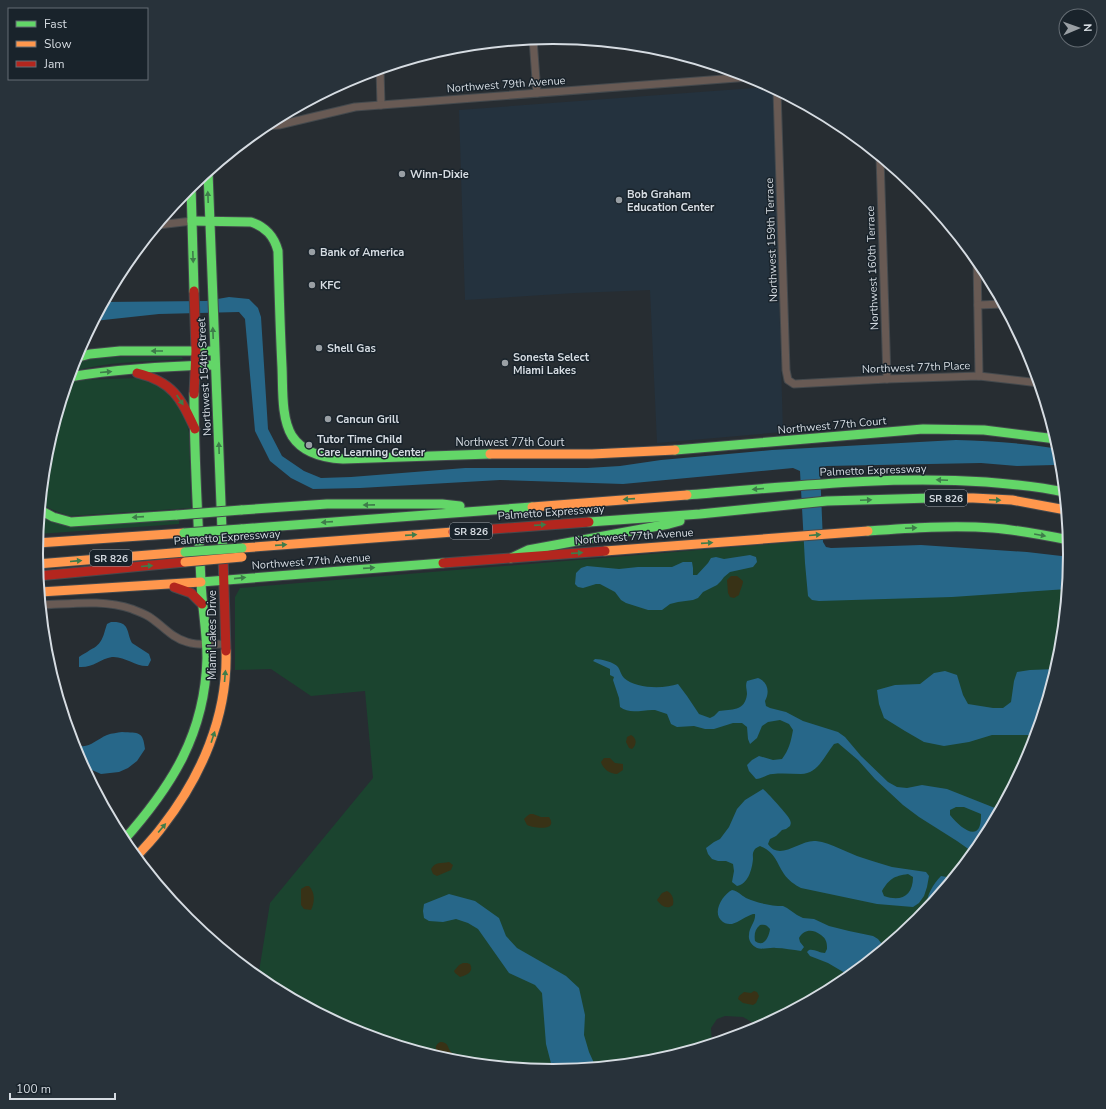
<svg xmlns="http://www.w3.org/2000/svg" width="1106" height="1109" font-family="'Nunito Sans',sans-serif">
<style>
.built{fill:#24323e}
.green{fill:#1b442f}
.sand{fill:#383216}
.water{fill:#276789;fill-rule:evenodd}
.lines{fill:none;stroke-linecap:round;stroke-linejoin:round}
.street-casing{stroke:#44494d;stroke-width:9}
.fast-casing{stroke:#44494d;stroke-width:11}
.slow-casing{stroke:#44494d;stroke-width:11}
.jam-casing{stroke:#44494d;stroke-width:11}
.street{stroke:#685a54;stroke-width:7}
.fast{stroke:#63d668;stroke-width:9}
.slow{stroke:#ff974d;stroke-width:9}
.jam{stroke:#b3261e;stroke-width:9}
.fast-bridge-casing{stroke:#44494d;stroke-width:11;stroke-linecap:butt}
.slow-bridge-casing{stroke:#44494d;stroke-width:11;stroke-linecap:butt}
.fast-bridge{stroke:#63d668;stroke-width:9}
.slow-bridge{stroke:#ff974d;stroke-width:9}
.oneway{fill:#3e7c4a}
.poi-dot{fill:#999fa4;stroke:#19232b;stroke-width:1.5}
.labels{text-anchor:middle;stroke-width:3;stroke-linejoin:round;paint-order:stroke}
.shield{fill:#19232b;stroke:#9da4ab;stroke-width:1}
.shield-label{font-size:10px;font-weight:bold;fill:#d6dce2}
.street-label{font-size:11px;fill:#d6dce2;stroke:#19232b}
.poi-label{font-size:11px;font-weight:bold;fill:#d6dce2;stroke:#19232b;text-anchor:start}
.rim{fill:none;stroke:#d6dce2;stroke-width:2}
</style>
<rect width="100%" height="100%" fill="#272d32"/>
<polygon class="built" points="769,87 773,89 783,432 657,443 650,290 575,293 465,300 459,110"/>
<g class="green">
<path d="M98,357h84l1,2c-37,3 -76,2 -112,13l3,-9z"/>
<path d="M138,378l25,10 21,24 5,21 2,75 -122,8c-10,-4 -19,-6 -28,-13l5,-50 22,-71 12,-2z"/>
<polygon points="40,513 48,518 179,519 179,524 38,534"/>
<polygon points="806,541 812,598 1067,585 1060,656 1031,753 983,842 918,920 840,984 760,1027 743,1017 725,1016 717,1019 711,1028 712,1044 654,1062 553,1071 452,1062 355,1032 266,984 258,978 270,903 373,778 365,691 311,696 271,669 235,670 235,597 240,588"/>
</g>
<g class="sand">
<path d="M731,576h6l6,5c0,4 -3,9 -4,14l-5,3 -4,-1 -2,-4 -1,-13z"/>
<path d="M631,735c6,3 6,10 1,14l-3,-1 -3,-6 1,-5z"/>
<path d="M604,758h6l5,5 8,1v6l-6,4c-7,0 -14,-5 -16,-12z"/>
<path d="M530,814h3l8,3h8c10,15 -16,11 -22,8l-3,-6 3,-3z"/>
<path d="M449,862l4,3 -2,5 -14,6 -4,-2 -2,-5c5,-8 10,-5 18,-7z"/>
<path d="M306,886h3c6,6 6,16 2,24l-7,-1 -3,-4v-16z"/>
<path d="M667,891c6,3 7,9 6,14 -6,5 -12,1 -16,-5l5,-7z"/>
<path d="M463,963h4l3,1c4,8 -3,11 -10,13l-5,-4 -1,-2 5,-6z"/>
<polygon points="754,991 757,992 759,996 756,1003 753,1005 743,1003 738,999 739,996 744,992 751,993"/>
<path d="M440,1042c6,0 7,2 9,7 1,3 4,4 6,7l-3,3 -3,2 -14,-5c4,-6 -3,-9 5,-14z"/>
</g>
<g class="water">
<path d="M229,297l20,2 9,9 3,9 7,112 14,27 22,15 17,7 30,-1 114,-9h122l33,-2 41,-6 111,-10 184,-10c34,1 68,3 102,9l3,18 -7,-2 -37,1 -36,-3 -155,3 -6,3 3,73 3,5 5,1 90,-3 106,7 43,5 -3,32 -115,8 -133,4 -7,-1 -4,-4 -3,-33 -5,-92 -7,-3 -170,16 -123,-4 -140,8 -47,1 -22,-11 -21,-17 -15,-30 -10,-112 -6,-7 -80,2 -65,7 10,-19 102,-1z"/>
<polygon points="750,555 756,557 757,562 753,567 730,572 724,577 721,581 717,585 703,592 698,598 693,600 678,602 670,604 662,610 648,610 626,603 621,600 615,592 600,584 596,584 583,588 578,587 575,584 576,573 581,568 587,566 619,569 638,567 672,567 683,562 692,562 693,568 693,575 697,575 708,563 711,558 716,557 724,559"/>
<path d="M111,622c19,-1 15,9 21,21l17,11 2,6 -3,6c-12,1 -23,-10 -36,-9 -12,2 -19,11 -33,10v-10c4,-3 7,-4 11,-7 13,-6 13,-14 17,-26z"/>
<path d="M595,659c6,0 19,3 23,8 2,3 3,8 6,11 12,11 40,11 54,6l9,12 12,18 11,4 4,-2 5,-5c12,-2 26,1 28,-17 0,-5 -2,-8 0,-13l11,-3c10,4 12,14 7,23l1,5 4,2 16,4 17,9 35,11 7,5 16,19 27,26 9,5 10,1 15,-3 25,4 53,21 -17,32 -9,11 -17,-12 -38,-24 -16,-12 -28,-26 -17,-19 -20,-17 -4,1c-9,11 -16,30 -33,30 -9,0 -18,-1 -28,0 -6,0 -11,5 -17,5l-7,-8 -2,-6 5,-5 7,-4 14,4 9,-1c7,-9 9,-18 11,-29l-4,-6 -9,-4 -12,2 -6,4 -5,12 -7,6 -2,-5 -1,-12 -5,-4h-9l-19,6h-9l-11,-3 -17,1 -6,-3 -4,-10c-4,-1 -8,-3 -12,-4 -11,-1 -25,5 -35,-3l-1,-9 -6,-18 1,-3 -4,-2v-6l-17,-8zM956,807h8l17,7c1,31 -20,15 -31,1v-5z"/>
<polygon points="1056,669 1036,735 992,735 969,742 944,746 924,742 905,731 884,718 879,704 877,690 895,685 920,684 934,673 945,671 957,675 963,695 968,704 993,708 1003,708 1011,702 1014,681 1017,672 1030,670"/>
<path d="M122,732c17,1 21,-1 23,17l-8,12 -9,7 -9,4 -18,2 -18,-8 -8,-14 -4,-14c12,17 22,3 36,-3 5,-2 10,-2 15,-3z"/>
<path d="M763,789c3,2 26,27 27,31 1,3 1,3 0,6l-4,3 -4,1 -6,6 -6,3 -2,5c12,18 32,-5 48,-3 16,2 31,12 47,17 9,3 19,6 29,9 11,2 23,3 34,5l3,4 -2,11 -3,9 -5,7 -6,4 -36,-3 -76,-16c-6,-3 -13,-8 -17,-14 -8,-12 -9,-22 -24,-28 -2,1 -4,2 -5,3 -3,4 -2,7 -2,10 -1,11 -5,25 -16,27l-5,-4 2,-11 -1,-7 -7,-3h-8l-6,-2 -4,-5 -2,-6 8,-6 6,-3 9,-12 8,-18 8,-9zM908,874l5,3c0,19 -12,25 -29,19l-2,-5c7,-12 12,-15 26,-17z"/>
<path d="M941,876l12,2 -25,30c-4,-10 6,-25 13,-32z"/>
<path d="M732,890c6,1 9,5 14,8 11,5 25,8 37,8l4,2 10,7 6,3 11,1 15,7 20,5 24,5 5,3 7,9 -18,14h-8l-5,3v4l2,3 -6,4 -22,-13 -18,-7 -3,-4 2,-2c6,-1 10,3 16,3l2,-4c0,-3 0,-7 -2,-10 -1,-2 -3,-3 -4,-4 -8,-6 -17,-6 -22,3l1,4 4,5 -3,4c-8,-1 -17,-3 -25,-3 -6,-1 -14,2 -19,0 -5,-2 -9,-8 -8,-13 0,-8 7,-13 6,-21h-2c-7,2 -14,8 -21,10 -3,0 -6,0 -9,-2 -12,-8 -1,-27 9,-32zM760,925c5,-1 7,0 10,4 -1,8 -6,19 -15,12 -1,-7 0,-12 5,-16z"/>
<polygon points="449,894 475,901 499,918 506,936 517,948 566,976 579,988 585,1015 584,1035 589,1052 594,1063 594,1067 553,1071 546,1044 542,993 535,985 509,973 478,929 468,923 456,919 443,922 429,921 424,918 423,911 424,904"/>
</g>
<g class="lines">
<g class="street-casing">
<g id="street">
<polyline points="533,39 537,93"/>
<polyline points="380,69 381,105"/>
<polyline points="777,91 786,370 788,380 794,384 887,379 979,376 1039,383"/>
<polyline points="265,126 279,125 355,107 381,105 750,77"/>
<polyline points="880,157 887,379"/>
<polyline points="158,225 192,221"/>
<polyline points="977,260 979,376"/>
<polyline points="978,305 1003,304"/>
<path d="M41,605c30,-1 62,-6 91,4 7,3 14,5 19,9 12,8 21,20 36,24 12,4 26,2 39,2"/>
</g>
</g>
<g class="fast-casing">
<g id="fast">
<polyline points="208,172 223,556"/>
<polyline points="191,186 194,291"/>
<path d="M192,221l59,1c15,5 23,14 27,29 1,39 2,77 4,116 1,21 -1,51 10,69 11,17 32,22 51,23l147,-5"/>
<polyline points="75,358 90,354 120,351 214,351"/>
<path d="M69,377c48,-8 97,-11 146,-12"/>
<polyline points="675,450 923,429 984,430 1056,439"/>
<path d="M687,495c100,-8 199,-20 299,-13 26,2 52,4 78,10"/>
<polyline points="40,510 53,517 71,522 177,515"/>
<polyline points="241,510 327,504 442,504 460,506"/>
<polyline points="589,522 700,514 827,501 931,498"/>
<polyline points="241,529 532,507"/>
<path d="M868,531c42,-3 84,-6 125,-3 26,2 51,7 76,12"/>
<polyline points="511,558 528,550 669,524 680,521"/>
<polyline points="201,582 443,563"/>
<path d="M123,841c49,-55 82,-107 84,-183 0,-26 -5,-51 -6,-76 -3,-63 -7,-126 -7,-188"/>
</g>
</g>
<g class="slow-casing">
<g id="slow">
<polyline points="490,454 592,454 675,450"/>
<polyline points="931,498 973,498 1012,500 1066,510"/>
<polyline points="532,507 687,495"/>
<polyline points="37,543 184,533"/>
<polyline points="242,548 453,532"/>
<polyline points="605,551 868,531"/>
<polyline points="37,564 185,552"/>
<polyline points="40,592 201,582"/>
<path d="M136,857c9,-10 18,-19 26,-30 39,-50 66,-111 64,-176"/>
</g>
</g>
<g class="jam-casing">
<g id="jam">
<path d="M137,373c36,9 43,24 58,56"/>
<polyline points="194,394 196,351 194,291"/>
<polyline points="453,532 589,522"/>
<polyline points="223,556 226,651"/>
<polyline points="443,563 605,551"/>
<polyline points="38,576 185,562"/>
<polyline points="174,587 191,593 202,604"/>
</g>
</g>
<use href="#street" class="street"/>
<use href="#fast" class="fast"/>
<use href="#slow" class="slow"/>
<use href="#jam" class="jam"/>
<g class="fast-bridge-casing">
<g id="fast-bridge">
<polyline points="177,515 241,510"/>
<polyline points="184,533 241,529"/>
<polyline points="185,552 242,548"/>
</g>
</g>
<g class="slow-bridge-casing">
<polyline id="slow-bridge" points="185,562 242,557"/>
</g>
<use href="#fast-bridge" class="fast-bridge"/>
<use href="#slow-bridge" class="slow-bridge"/>
</g>
<defs><path id="oneway-solid" d="M-6-.8H1V-3.2L6.5 0L1 3.2V.8H-6Z"/></defs>
<g class="oneway">
<use href="#oneway-solid" transform="translate(208 197) rotate(-92)"/>
<use href="#oneway-solid" transform="translate(193 257) rotate(88)"/>
<use href="#oneway-solid" transform="translate(213 333) rotate(-92)"/>
<use href="#oneway-solid" transform="translate(157 351) rotate(-180)"/>
<use href="#oneway-solid" transform="translate(106 372) rotate(-5)"/>
<use href="#oneway-solid" transform="translate(180 400) rotate(56)"/>
<use href="#oneway-solid" transform="translate(219 448) rotate(-92)"/>
<use href="#oneway-solid" transform="translate(942 480) rotate(-178)"/>
<use href="#oneway-solid" transform="translate(758 489) rotate(175)"/>
<use href="#oneway-solid" transform="translate(629 499) rotate(176)"/>
<use href="#oneway-solid" transform="translate(866 500) rotate(-2)"/>
<use href="#oneway-solid" transform="translate(995 500) rotate(3)"/>
<use href="#oneway-solid" transform="translate(369 505) rotate(179)"/>
<use href="#oneway-solid" transform="translate(138 517) rotate(176)"/>
<use href="#oneway-solid" transform="translate(327 522) rotate(176)"/>
<use href="#oneway-solid" transform="translate(540 525) rotate(-4)"/>
<use href="#oneway-solid" transform="translate(911 528) rotate(-3)"/>
<use href="#oneway-solid" transform="translate(411 535) rotate(-4)"/>
<use href="#oneway-solid" transform="translate(815 535) rotate(-5)"/>
<use href="#oneway-solid" transform="translate(1040 535) rotate(10)"/>
<use href="#oneway-solid" transform="translate(707 543) rotate(-4)"/>
<use href="#oneway-solid" transform="translate(281 545) rotate(-4)"/>
<use href="#oneway-solid" transform="translate(577 553) rotate(-4)"/>
<use href="#oneway-solid" transform="translate(76 561) rotate(-5)"/>
<use href="#oneway-solid" transform="translate(147 566) rotate(-5)"/>
<use href="#oneway-solid" transform="translate(369 568) rotate(-4)"/>
<use href="#oneway-solid" transform="translate(240 578) rotate(-6)"/>
<use href="#oneway-solid" transform="translate(225 676) rotate(-85)"/>
<use href="#oneway-solid" transform="translate(213 737) rotate(-72)"/>
<use href="#oneway-solid" transform="translate(162 828) rotate(-50)"/>
</g>
<g class="poi-dot">
<circle cx="402" cy="174" r="4"/>
<circle cx="619" cy="200" r="4"/>
<circle cx="312" cy="252" r="4"/>
<circle cx="312" cy="285" r="4"/>
<circle cx="319" cy="348" r="4"/>
<circle cx="505" cy="363" r="4"/>
<circle cx="328" cy="419" r="4"/>
<circle cx="309" cy="445" r="4"/>
</g>
<g class="labels">
<g class="shield">
<rect x="925" y="490" width="42" height="16" rx="3"/>
<rect x="450" y="523" width="42" height="16" rx="3"/>
<rect x="90" y="550" width="42" height="16" rx="3"/>
</g>
<g class="shield-label">
<text x="946" y="502">SR 826</text>
<text x="471" y="535">SR 826</text>
<text x="111" y="562">SR 826</text>
</g>
<g class="street-label">
<text transform="translate(506 84) rotate(-4)" y="4">Northwest 79th Avenue</text>
<text transform="translate(771 240) rotate(-92)" y="4">Northwest 159th Terrace</text>
<text transform="translate(872 268) rotate(-92)" y="4">Northwest 160th Terrace</text>
<text transform="translate(916 367) rotate(-2)" y="4">Northwest 77th Place</text>
<text transform="translate(204 377) rotate(-93)" y="4">Northwest 154th Street</text>
<text transform="translate(832 425) rotate(-5)" y="4">Northwest 77th Court</text>
<text x="510" y="446">Northwest 77th Court</text>
<text transform="translate(873 470) rotate(-2)" y="4">Palmetto Expressway</text>
<text transform="translate(551 512) rotate(-4)" y="4">Palmetto Expressway</text>
<text transform="translate(634 536) rotate(-4)" y="4">Northwest 77th Avenue</text>
<text transform="translate(227 537) rotate(-4)" y="4">Palmetto Expressway</text>
<text transform="translate(311 561) rotate(-4)" y="4">Northwest 77th Avenue</text>
<text transform="translate(212 635) rotate(-90)" y="4">Miami Lakes Drive</text>
</g>
<g class="poi-label">
<text x="410" y="178">Winn-Dixie</text>
<text x="627" y="198">Bob Graham<tspan x="627" dy="13">Education Center</tspan></text>
<text x="320" y="256">Bank of America</text>
<text x="320" y="289">KFC</text>
<text x="327" y="352">Shell Gas</text>
<text x="513" y="361">Sonesta Select<tspan x="513" dy="13">Miami Lakes</tspan></text>
<text x="336" y="423">Cancun Grill</text>
<text x="317" y="443">Tutor Time Child<tspan x="317" dy="13">Care Learning Center</tspan></text>
</g>
</g>
<path d="M0 0H1106V1109H0ZM43 554a510 510 0 1 1 1020 0a510 510 0 1 1-1020 0Z" fill="#28323a" fill-rule="evenodd"/>
<path class="rim" d="M43 554a510 510 0 1 1 1020 0a510 510 0 1 1-1020 0Z"/>
<rect x="8" y="8" width="140" height="72" fill="#19232b" stroke="#656d74"/>
<rect x="16" y="21" width="20" height="6" fill="#63d668" stroke="#656d74"/>
<text x="44" y="28" font-size="12" fill="#d6dce2">Fast</text>
<rect x="16" y="41" width="20" height="6" fill="#ff974d" stroke="#656d74"/>
<text x="44" y="48" font-size="12" fill="#d6dce2">Slow</text>
<rect x="16" y="61" width="20" height="6" fill="#b3261e" stroke="#656d74"/>
<text x="44" y="68" font-size="12" fill="#d6dce2">Jam</text>
<g transform="translate(1078 28) rotate(88)"><circle r="19" fill="#19232b" stroke="#656d74"/>
<path d="M0-3L7 15L0 10L-7 15Z" fill="#999fa4"/>
<text y="-6" font-size="11" font-weight="bold" text-anchor="middle" fill="#d6dce2">N</text>
</g>
<path d="M10 1093v6h105v-6" fill="none" stroke="#d6dce2" stroke-width="2"/>
<text x="16" y="1093" font-size="12" fill="#d6dce2" stroke="#19232b" stroke-width="3" paint-order="stroke">100 m</text>
</svg>
